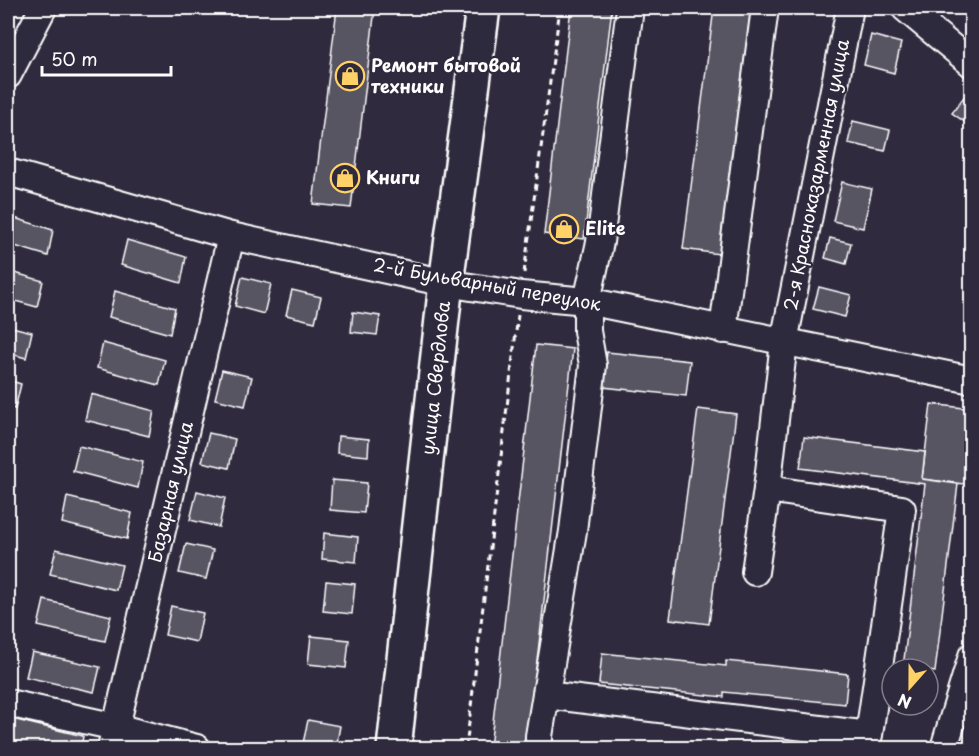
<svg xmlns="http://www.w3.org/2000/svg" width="979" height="756" font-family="'Playpen Sans',sans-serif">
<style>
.building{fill:#595564;stroke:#fff;stroke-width:1.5}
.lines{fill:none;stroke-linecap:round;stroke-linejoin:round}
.minor-casing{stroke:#fff;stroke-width:30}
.major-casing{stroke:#fff;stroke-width:38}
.path{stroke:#fff;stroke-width:3;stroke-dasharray:6 4.5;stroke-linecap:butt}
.minor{stroke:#2f2a3d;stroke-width:26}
.major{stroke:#2f2a3d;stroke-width:33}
.labels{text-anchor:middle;stroke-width:4.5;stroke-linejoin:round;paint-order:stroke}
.poi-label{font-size:18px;font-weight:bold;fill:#fff;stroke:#2f2a3d;text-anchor:start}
.street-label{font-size:18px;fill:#fff;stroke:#2f2a3d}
</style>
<rect width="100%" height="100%" fill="#2f2a3d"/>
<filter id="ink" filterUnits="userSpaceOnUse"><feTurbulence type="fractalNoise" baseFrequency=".0167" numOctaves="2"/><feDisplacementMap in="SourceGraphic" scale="12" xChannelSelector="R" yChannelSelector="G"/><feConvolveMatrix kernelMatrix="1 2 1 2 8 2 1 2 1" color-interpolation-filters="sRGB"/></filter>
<g filter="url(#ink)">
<g class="building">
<polygon points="337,8 375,8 351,208 313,204"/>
<polygon points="571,8 612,8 584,239 544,234"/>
<polygon points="714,8 751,8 719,254 683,249"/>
<polygon points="871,35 901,43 894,73 864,65"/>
<polygon points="969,90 972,92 972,127 952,113"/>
<polygon points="853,121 890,130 885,151 848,143"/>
<polygon points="842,182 872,189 863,228 833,221"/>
<polygon points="8,216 53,230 48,256 8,244"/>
<polygon points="830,238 851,243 846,264 825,258"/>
<polygon points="127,240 186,257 181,283 121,265"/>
<polygon points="8,271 43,281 37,307 8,299"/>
<polygon points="242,277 271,284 264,314 235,306"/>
<polygon points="819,287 851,295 845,317 813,309"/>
<polygon points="292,290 321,297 315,322 286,315"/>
<polygon points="115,291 175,308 170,334 109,317"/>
<polygon points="353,312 380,316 377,335 351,332"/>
<polygon points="8,326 32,332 26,358 8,353"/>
<polygon points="103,343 165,360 159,385 97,368"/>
<polygon points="536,345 573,349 527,748 490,748"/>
<polygon points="607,352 690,361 686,396 603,387"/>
<polygon points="222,370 252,377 245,406 215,399"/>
<polygon points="8,380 21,384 15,409 8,407"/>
<polygon points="91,394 154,411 149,436 85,420"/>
<polygon points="931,404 972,409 972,485 922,479"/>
<polygon points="698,409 736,414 709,624 670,619"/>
<polygon points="209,433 235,439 229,468 202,462"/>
<polygon points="338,436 369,439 368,456 337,453"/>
<polygon points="804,437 925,452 922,479 958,484 935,672 928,671 928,669 903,668 925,484 800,468"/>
<polygon points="79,446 143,462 138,488 73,471"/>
<polygon points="332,480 367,483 364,513 330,510"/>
<polygon points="197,491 225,498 219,527 190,520"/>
<polygon points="67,497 132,513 127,539 62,523"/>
<polygon points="324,533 358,537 356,562 322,559"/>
<polygon points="186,544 213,550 206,579 179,573"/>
<polygon points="56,549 122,565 116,590 50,574"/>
<polygon points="326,581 355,584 352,614 323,611"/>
<polygon points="44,600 111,616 105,641 38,626"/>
<polygon points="171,606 203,613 197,642 165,635"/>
<polygon points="311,636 349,640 346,668 308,664"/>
<polygon points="32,652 100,667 94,692 26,677"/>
<polygon points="602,653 726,666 726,661 848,674 845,704 724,692 724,697 599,684"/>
<polygon points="12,719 83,736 81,748 8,747"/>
<polygon points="308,720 340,726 336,748 302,748"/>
</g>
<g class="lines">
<g class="minor-casing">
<g id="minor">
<polyline points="905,8 972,64"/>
<polyline points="8,75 43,8"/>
<polyline points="8,172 231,236 446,283 521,295 587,301 972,380"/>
<polyline points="723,330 765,8"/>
<polyline points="755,572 767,489"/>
<polyline points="546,695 869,735 902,509 767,489 784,342 850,8"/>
<polyline points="8,703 116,727 197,748"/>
<polyline points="111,748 231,236"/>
<polyline points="539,748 539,736 573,531 593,365 587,331 587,301 600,242 630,8"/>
<polyline points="944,748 972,656"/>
</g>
</g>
<g class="major-casing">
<polyline id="major" points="394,748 446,283 483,8"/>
</g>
<g class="path">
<polyline points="524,273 560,8"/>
<polyline points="466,748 518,315"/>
</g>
<use href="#minor" class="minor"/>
<use href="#major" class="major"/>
</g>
</g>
<defs>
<g id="shop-ring" transform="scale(1.5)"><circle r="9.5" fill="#2f2a3d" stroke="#ffd166" stroke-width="1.5"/><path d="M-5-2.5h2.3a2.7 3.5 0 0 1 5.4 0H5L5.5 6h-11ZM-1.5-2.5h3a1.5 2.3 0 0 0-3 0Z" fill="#ffd166"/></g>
</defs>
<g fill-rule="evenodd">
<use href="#shop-ring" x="350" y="76"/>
<use href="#shop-ring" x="345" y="178"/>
<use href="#shop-ring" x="564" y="229"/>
</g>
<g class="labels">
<g class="poi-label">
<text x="371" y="72">Ремонт бытовой<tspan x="371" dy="21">техники</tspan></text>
<text x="366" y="184">Книги</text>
<text x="585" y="235">Elite</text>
</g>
<g class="street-label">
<text transform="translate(817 175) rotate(-79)" y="6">2-я Красноказарменная улица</text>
<text transform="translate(487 285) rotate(10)" y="6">2-й Бульварный переулок</text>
<text transform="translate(436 378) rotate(-84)" y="6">улица Свердлова</text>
<text transform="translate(171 492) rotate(-77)" y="6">Базарная улица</text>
</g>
</g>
<rect width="979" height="756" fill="none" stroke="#2f2a3d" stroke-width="30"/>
<rect x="15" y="15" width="949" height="726" fill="none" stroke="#fff" stroke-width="2" filter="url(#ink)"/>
<g transform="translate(910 687) rotate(201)"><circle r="28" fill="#2f2a3d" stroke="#827f8b" stroke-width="1.5"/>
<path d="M0-4.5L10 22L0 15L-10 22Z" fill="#ffd166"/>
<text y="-9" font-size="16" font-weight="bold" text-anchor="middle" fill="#ffffff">N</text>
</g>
<path d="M42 66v9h129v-9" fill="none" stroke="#ffffff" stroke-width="3"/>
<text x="51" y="66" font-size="18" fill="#ffffff" stroke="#2f2a3d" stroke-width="4.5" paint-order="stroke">50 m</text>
</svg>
